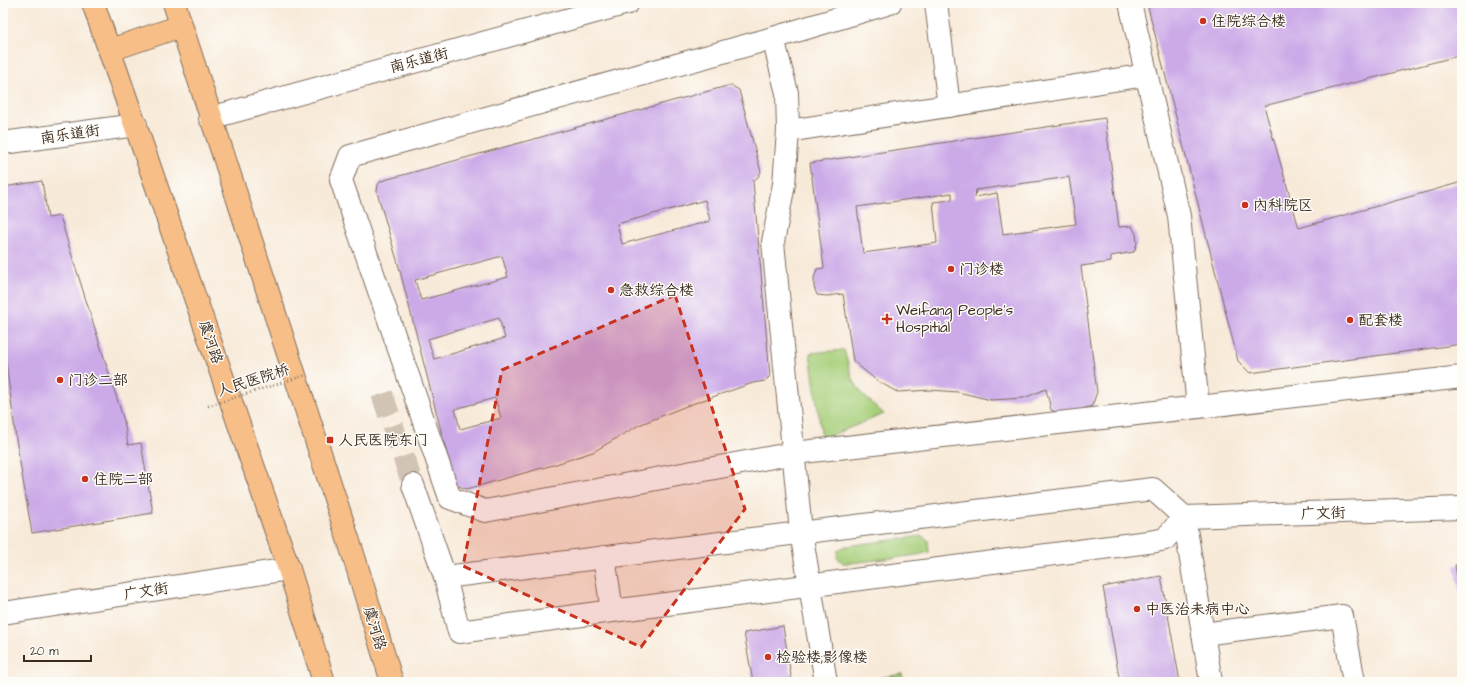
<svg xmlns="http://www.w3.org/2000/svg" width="1465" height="685" font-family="'Architects Daughter','LXGW WenKai TC',sans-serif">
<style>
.green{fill:#a7cf7a;stroke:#717c4c}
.building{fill:#ccaae8;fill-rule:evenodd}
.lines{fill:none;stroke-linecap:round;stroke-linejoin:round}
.minor-tunnel{stroke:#d2c4b4;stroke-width:22;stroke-dasharray:22 11;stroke-linecap:butt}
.minor-casing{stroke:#7d6d5f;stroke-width:24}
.major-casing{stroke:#7d6d5f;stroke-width:24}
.minor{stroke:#fff;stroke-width:22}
.major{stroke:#f7be87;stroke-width:22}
.path-bridge{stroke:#7d6d5f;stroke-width:2.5;stroke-dasharray:1 3;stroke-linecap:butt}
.marked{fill:#c8321e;fill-opacity:0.2;stroke:#c8321e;stroke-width:3;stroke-dasharray:8 5;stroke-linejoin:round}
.poi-dot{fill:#c8321e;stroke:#fdfcf7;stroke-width:1.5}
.labels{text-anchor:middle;stroke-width:3;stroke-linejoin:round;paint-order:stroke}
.poi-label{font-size:15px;fill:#3b2a1e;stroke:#fdfcf7;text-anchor:start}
.street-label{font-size:15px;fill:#3b2a1e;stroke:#fdfcf7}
</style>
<rect width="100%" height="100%" fill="#fdfcf7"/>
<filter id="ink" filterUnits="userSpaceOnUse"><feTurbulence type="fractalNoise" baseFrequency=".025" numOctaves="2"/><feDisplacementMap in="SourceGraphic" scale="8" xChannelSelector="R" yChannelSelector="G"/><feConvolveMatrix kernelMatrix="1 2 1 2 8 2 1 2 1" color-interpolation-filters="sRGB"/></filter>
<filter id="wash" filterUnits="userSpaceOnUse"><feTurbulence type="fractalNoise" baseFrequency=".012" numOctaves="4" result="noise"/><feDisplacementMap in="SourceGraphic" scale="16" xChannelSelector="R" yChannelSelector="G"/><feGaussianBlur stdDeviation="0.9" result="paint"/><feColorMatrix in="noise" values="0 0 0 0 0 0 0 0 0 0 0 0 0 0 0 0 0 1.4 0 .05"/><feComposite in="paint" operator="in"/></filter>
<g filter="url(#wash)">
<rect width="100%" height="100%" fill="#f8ead9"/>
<g class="green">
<polygon points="844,350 853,380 863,395 884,414 822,439 810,353"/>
<polygon points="922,536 928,540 929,552 918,555 851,563 843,563 837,557 838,550 846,546"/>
<polygon points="902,674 904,682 855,682"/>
</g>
<g id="blocks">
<g class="building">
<polygon points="1147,3 1462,3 1462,55 1264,106 1299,228 1462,182 1462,344 1250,373 1238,361"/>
<path d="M727,86h5l7,4 22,82 -3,5 -5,4 17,195 -5,5 -12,2 -64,22 -50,20 -46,27 -40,13 -86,24 -12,-4 -56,-218 -22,-75 1,-7 3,-4zM705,200l5,21 -88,23 -5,-20zM502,256l6,21 -87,23 -6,-20zM499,318l6,20 -71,21 -6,-20zM495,398l6,20 -41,11 -5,-20z"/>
<path d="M1105,118l14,109 13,-1 4,8 1,9 -3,9 -23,4v6l-30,4 16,126 -5,14 -7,2 -2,7 -25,-2 -7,-3 -5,-21 -22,9 -33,2 -33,-8 -27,-2 -34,2 -21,-12 -23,-19 -10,-67 -16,2 -10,-1 -3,-8v-9l3,-9 7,-1 -14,-105zM1069,177l7,47 -73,10 -6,-41 -22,4 1,-7zM952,193v7l-19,2 4,41 -74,10 -6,-46z"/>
<polygon points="42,181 48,218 60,216 68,243 124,421 128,445 141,443 153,513 32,533 16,439 3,338 3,187"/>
<polygon points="1455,565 1462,565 1462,598 1461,599"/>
<polygon points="1161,576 1180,682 1120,682 1103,587"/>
<polygon points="783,626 792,682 753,682 744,633"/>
</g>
</g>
</g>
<g filter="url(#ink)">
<use href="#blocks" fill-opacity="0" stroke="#7d6d5f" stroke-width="1"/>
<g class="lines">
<polyline class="minor-tunnel" points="382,394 413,485"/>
<g class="minor-casing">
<g id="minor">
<polyline points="890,3 773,38 350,156 341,180 450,498 485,511 794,453 1462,377"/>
<polyline points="936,3 949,106"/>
<polyline points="1130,3 1179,216 1198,407"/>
<polyline points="773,38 787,93 788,131 784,184 773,242 801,532 826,682"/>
<polyline points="210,118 628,3"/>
<polyline points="788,131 1146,75"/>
<polyline points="3,143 136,125"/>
<polyline points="413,485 445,577"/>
<polyline points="1184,517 1165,539 1156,541 612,611 459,632 445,577 1153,489 1184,517 1211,682"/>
<polyline points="1184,517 1462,508"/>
<polyline points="604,557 612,611"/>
<polyline points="3,613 289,569"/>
<polyline points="1203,634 1342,616 1354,682"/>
</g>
</g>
<g class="major-casing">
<g id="major">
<polyline points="93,3 289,569 324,682"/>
<polyline points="174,3 354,557 392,682"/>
<polyline points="110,50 181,26"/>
</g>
</g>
<use href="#minor" class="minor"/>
<use href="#major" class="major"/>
<polyline class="path-bridge" points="208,406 306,375"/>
</g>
</g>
<path class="marked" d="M675,295l70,214 -104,138 -178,-81 39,-196z"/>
<g class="poi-dot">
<circle cx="1203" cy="21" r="4"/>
<circle cx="1245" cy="205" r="4"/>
<circle cx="951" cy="269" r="4"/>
<circle cx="611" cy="290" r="4"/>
<path d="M885 313h4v4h4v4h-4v4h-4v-4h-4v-4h4z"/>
<circle cx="1350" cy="320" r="4"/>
<circle cx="60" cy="380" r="4"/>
<rect x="326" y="436" width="8" height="8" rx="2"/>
<circle cx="85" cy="479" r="4"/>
<circle cx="1137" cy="609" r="4"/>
<circle cx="768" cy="657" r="4"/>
</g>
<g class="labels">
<g class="poi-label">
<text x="1211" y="26">住院综合楼</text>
<text x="1253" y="210">内科院区</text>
<text x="959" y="274">门诊楼</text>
<text x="619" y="295">急救综合楼</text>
<text x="896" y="315">Weifang People's<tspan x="896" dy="17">Hospitial</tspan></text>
<text x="1358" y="325">配套楼</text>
<text x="68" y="385">门诊二部</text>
<text x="338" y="445">人民医院东门</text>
<text x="93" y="484">住院二部</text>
<text x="1145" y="614">中医治未病中心</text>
<text x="776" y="662">检验楼;影像楼</text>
</g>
<g class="street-label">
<text transform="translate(419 60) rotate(-15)" y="5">南乐道街</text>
<text transform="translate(70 134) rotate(-8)" y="5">南乐道街</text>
<text transform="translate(211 342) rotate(71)" y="5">虞河路</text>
<text transform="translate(253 380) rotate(-18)" y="5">人民医院桥</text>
<text transform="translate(1323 513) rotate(-2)" y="5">广文街</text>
<text transform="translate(146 591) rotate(-9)" y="5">广文街</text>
<text transform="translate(375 628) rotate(73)" y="5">虞河路</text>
</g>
</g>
<rect width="1465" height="685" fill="none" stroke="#fdfcf7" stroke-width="16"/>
<path d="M24 655v6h67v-6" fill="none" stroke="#3b2a1e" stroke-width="2"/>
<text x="30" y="655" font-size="12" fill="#3b2a1e" stroke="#fdfcf7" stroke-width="3" paint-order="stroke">20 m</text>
</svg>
